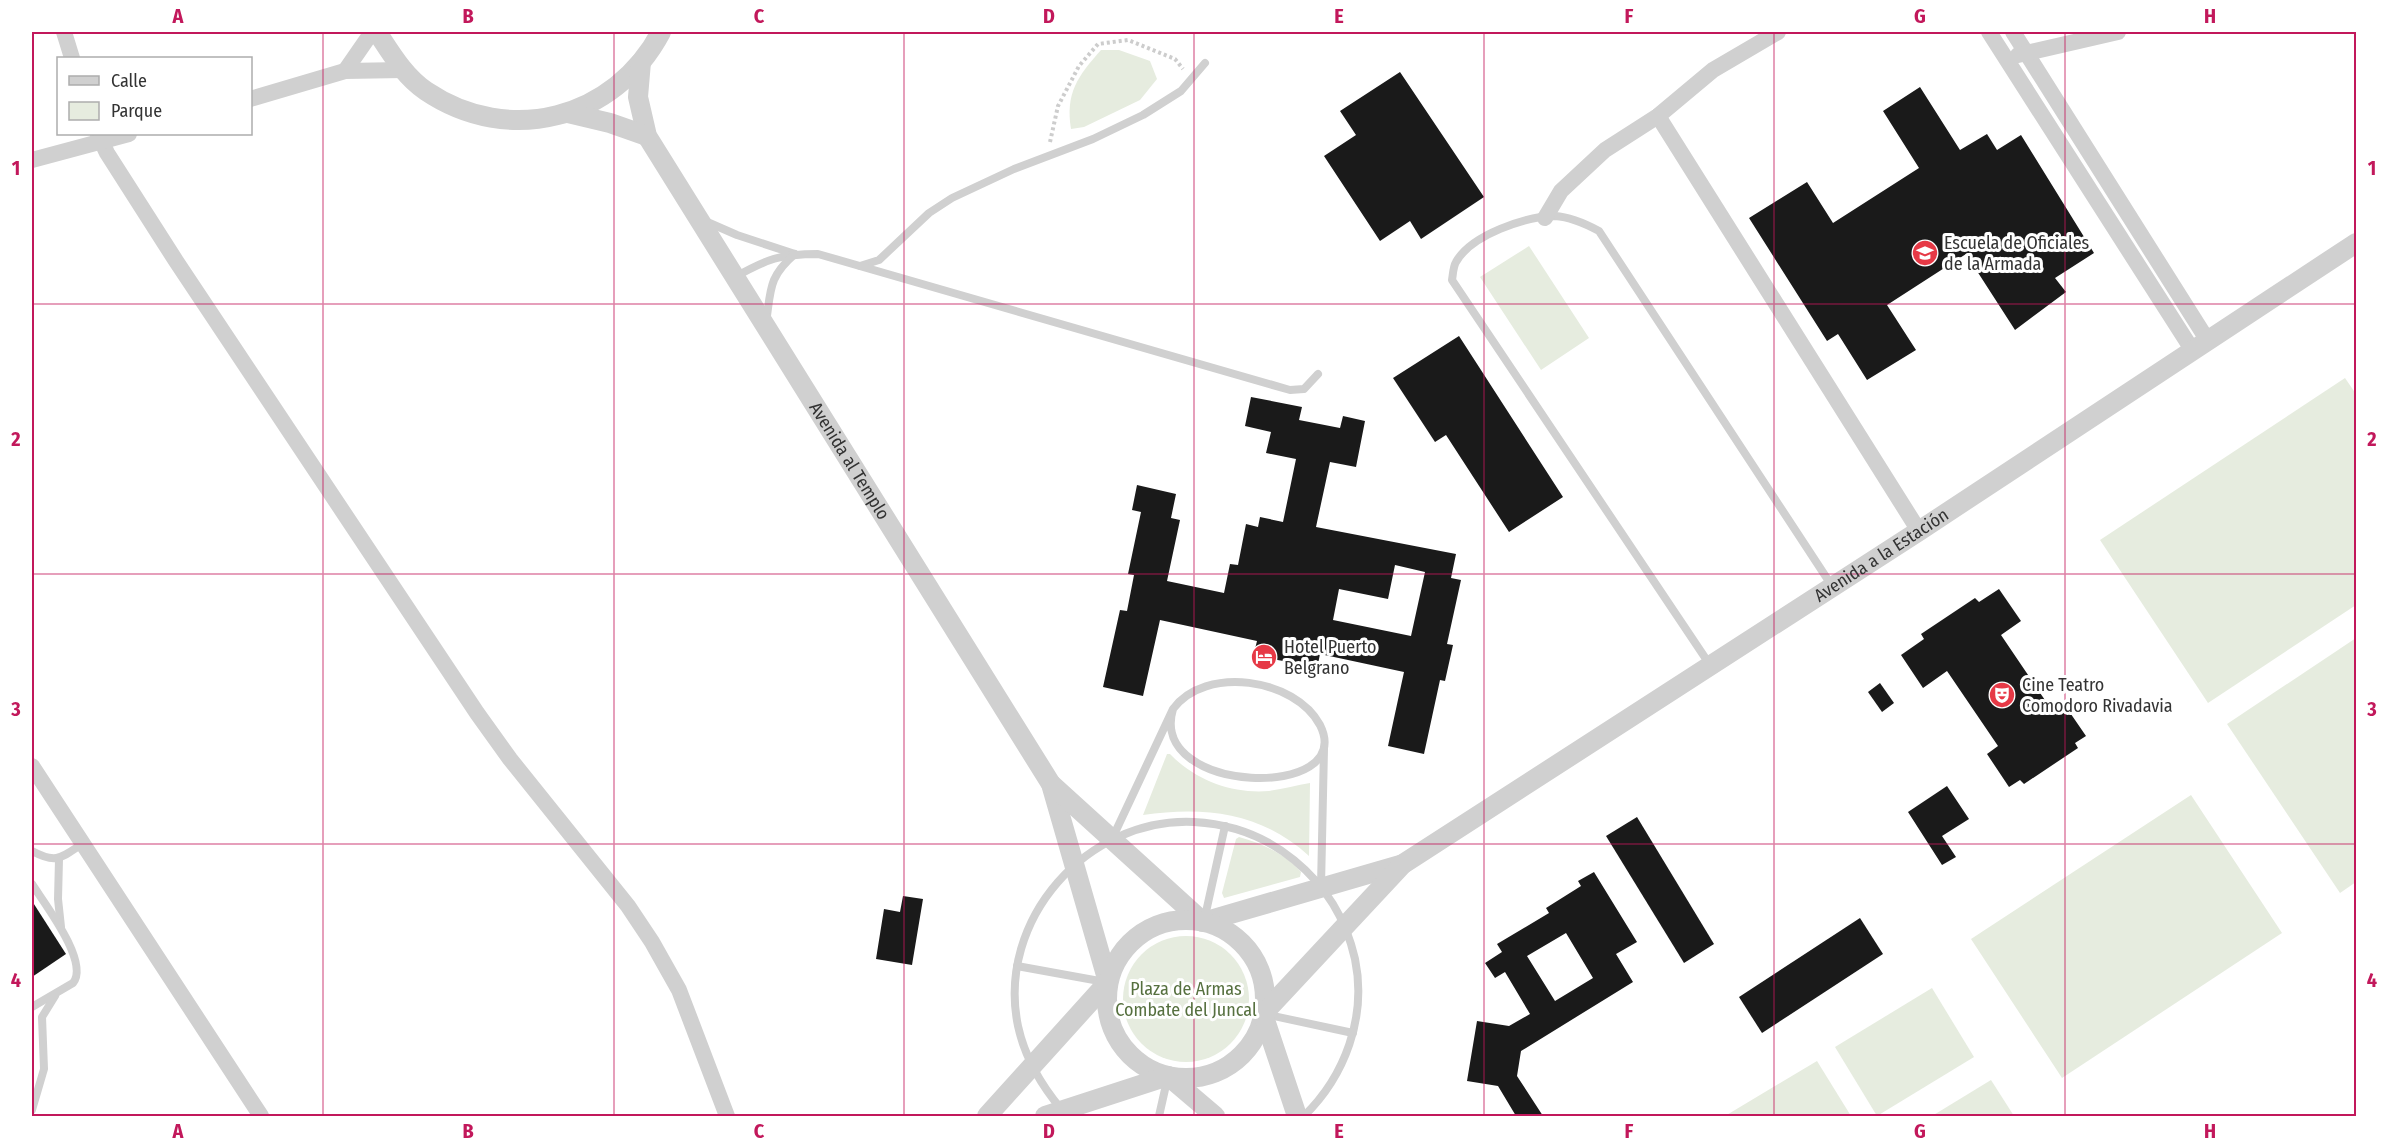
<svg xmlns="http://www.w3.org/2000/svg" width="2388" height="1148" font-family="'Fira Sans Condensed',sans-serif">
<style>
.green{fill:#e6ecdf}
.building{fill:#1a1a1a;fill-rule:evenodd}
.lines{fill:none;stroke-linecap:round;stroke-linejoin:round}
.path{stroke:#cdcdcd;stroke-width:4;stroke-dasharray:3 3;stroke-linecap:butt}
.service{stroke:#d0d0d0;stroke-width:8}
.minor{stroke:#d0d0d0;stroke-width:16}
.tertiary{stroke:#d0d0d0;stroke-width:20}
.grid{fill:none;stroke:#c2185b;stroke-width:1.5;stroke-opacity:0.55}
.labels{text-anchor:middle;stroke-width:6;stroke-linejoin:round;paint-order:stroke}
.poi-label{font-size:18px;fill:#333;stroke:#fff;text-anchor:start}
.street-label{font-size:18px;fill:#333;stroke:#fff}
.park-label{font-size:18px;fill:#56703f;stroke:#fff}
.neatline{fill:none;stroke:#c2185b;stroke-width:2}
.grid-label{font-size:20px;text-anchor:middle;font-weight:bold;fill:#c2185b}
</style>
<rect width="100%" height="100%" fill="#fff"/>
<g class="green">
<path d="M1101,50h18l31,11 7,18 -17,21 -56,27 -13,2c-6,-36 7,-53 30,-79z"/>
<polygon points="1529,246 1589,338 1541,370 1480,277"/>
<polygon points="2345,378 2356,394 2356,605 2208,703 2100,540"/>
<polygon points="2356,638 2356,882 2340,893 2227,724"/>
<path d="M1167,754h3c26,27 63,40 99,37 14,-2 28,-6 41,-8l-1,73c-48,-44 -105,-50 -166,-41z"/>
<polygon points="2191,795 2282,933 2062,1078 1971,939"/>
<path d="M1239,837c22,6 47,17 62,35l-1,5 -76,21 -2,-5 14,-54z"/>
<circle cx="1186" cy="999" r="63"/>
<polygon points="1932,988 1974,1057 1877,1116 1835,1047"/>
<polygon points="1817,1061 1851,1116 1725,1116"/>
<polygon points="1991,1080 2014,1116 1932,1116"/>
</g>
<g class="building">
<polygon points="1400,72 1484,197 1421,239 1410,221 1380,241 1324,156 1356,135 1340,111"/>
<polygon points="1920,87 1960,150 1987,134 1997,150 2021,135 2094,253 2055,278 2066,292 2015,330 1966,254 1887,305 1916,350 1867,380 1838,334 1827,341 1749,218 1807,182 1833,223 1919,168 1883,111"/>
<polygon points="1459,336 1563,497 1509,532 1446,435 1435,442 1393,378"/>
<path d="M1251,397l51,10 -3,13 41,8 3,-12 22,5 -9,46 -26,-5 -14,65 140,27 -5,24 10,2 -14,64 6,1 -8,36 -5,-1 -16,74 -36,-8 16,-74 -84,-18 -4,20 -17,-4 1,-6 -28,-5 -1,6 -19,-4 5,-20 -97,-21 -17,76 -40,-9 17,-77 7,1 7,-36 -6,-1 13,-62 -9,-2 5,-25 39,9 -5,24 9,2 -13,61 57,12 6,-29 8,1 8,-41 12,3 2,-10 23,5 13,-63 -30,-6 5,-21 -26,-6zM1395,565l30,7 -14,64 -78,-16 6,-31 49,10z"/>
<polygon points="1999,589 2021,621 2001,635 2051,709 2062,701 2086,736 2075,743 2078,748 2024,784 2020,780 2009,787 1987,754 1998,746 1947,671 1923,688 1901,655 1924,639 1921,634 1975,598 1979,602"/>
<polygon points="1880,683 1894,703 1882,712 1868,692"/>
<polygon points="1947,786 1969,819 1942,836 1956,857 1942,865 1908,812"/>
<polygon points="1637,817 1714,944 1684,963 1606,836"/>
<path d="M1594,872l43,70 -21,12 17,28 -112,69 -4,25 26,40h-27l-18,-30 -31,-5 10,-60 32,5 21,-12 -25,-42 -10,6 -10,-15 17,-11 -5,-8 52,-31 -3,-5 35,-22 -3,-5zM1566,933l27,45 -38,23 -28,-45z"/>
<polygon points="903,896 923,899 912,965 876,959 884,909 900,912"/>
<polygon points="32,901 66,954 32,977"/>
<polygon points="1860,918 1883,954 1762,1033 1739,997"/>
</g>
<g class="lines">
<polyline class="path" points="1050,142 1058,106 1079,66 1098,44 1128,40 1175,59 1183,69"/>
<g class="service">
<polyline points="705,221 737,235 795,254"/>
<polyline points="860,266 879,260 929,213 952,198 1014,169 1093,139 1143,115 1181,91 1205,63"/>
<path d="M735,277c32,-18 45,-23 83,-23l472,136 14,-1 14,-15"/>
<path d="M766,323c5,-33 2,-46 29,-69"/>
<path d="M1710,665l-258,-385c1,-5 1,-13 4,-18 15,-27 70,-46 99,-46 16,1 31,8 44,15l233,355"/>
<path d="M1112,839l61,-130c32,-44 122,-31 147,16 38,76 -173,70 -147,-16"/>
<path d="M32,851c24,13 29,7 50,-7"/>
<polyline points="59,859 58,899 61,927"/>
<path d="M32,884c12,19 58,78 41,99l-41,24"/>
<polyline points="1321,886 1324,749"/>
<polyline points="1204,921 1225,826"/>
<polyline points="1017,966 1105,982"/>
<polyline points="1264,1014 1353,1033"/>
<polyline points="32,1110 44,1069 42,1017 55,996"/>
<path d="M1062,1110c-21,-25 -37,-52 -44,-84 -22,-106 69,-209 176,-204 37,2 72,15 100,38 32,26 52,59 61,99 12,58 -10,117 -51,157"/>
<polyline points="1159,1116 1168,1076"/>
</g>
<g class="minor">
<polyline points="64,32 72,58"/>
<polyline points="1989,32 2193,351"/>
<polyline points="2013,32 2208,341"/>
<polyline points="2018,55 2118,32"/>
<polyline points="345,71 372,32"/>
<polyline points="250,99 345,71 403,70"/>
<polyline points="1658,116 1919,531"/>
<polyline points="98,134 107,153 176,261 477,713 510,759 628,906 652,942 679,990 727,1116"/>
<polyline points="32,160 129,134"/>
<polyline points="1545,218 1561,191 1605,150 1658,116 1713,70 1778,32"/>
<polyline points="32,766 261,1116"/>
</g>
<g class="tertiary">
<path d="M377,32c14,21 27,44 49,59 83,56 189,28 235,-59"/>
<path id="s1" d="M641,62l-3,35 9,39 404,648 57,198 -121,134"/>
<polyline points="568,113 610,123 647,136"/>
<polyline points="1051,784 1203,922 1403,864"/>
<circle cx="1186" cy="999" r="79"/>
<polyline points="1045,1116 1168,1076 1215,1116"/>
<path id="s2" d="M1297,1116l-34,-102 140,-150 516,-333 437,-288"/>
</g>
</g>
<path class="grid" d="M323,32v1084M614,32v1084M904,32v1084M1194,32v1084M1484,32v1084M1774,32v1084M2065,32v1084M32,304h2324M32,574h2324M32,844h2324"/>
<defs>
<g id="school-disc" transform="scale(1.35)"><circle r="9.5" fill="#e63946" stroke="#fff"/><path d="M0-5L7-2L0 1L-7-2ZM-4 1L0 2.5L4 1V4Q0 6-4 4Z" fill="#fff"/></g>
<g id="hotel-disc" transform="scale(1.35)"><circle r="9.5" fill="#e63946" stroke="#fff"/><path d="M-6-4.5h1.5V1H6V5H4.5V3h-9V5H-6ZM-4 0a1.8 1.8 0 1 1 3.6 0ZM.5 0V-2.5h3Q6-2.5 6 0Z" fill="#fff"/></g>
<g id="theatre-disc" transform="scale(1.35)"><circle r="9.5" fill="#e63946" stroke="#fff"/><path d="M-5-5.5Q0-4 5-5.5V0Q5 5 0 6Q-5 5-5 0ZM-3.3-2.5H-1v1.5H-3.3ZM1-2.5H3.3v1.5H1ZM-2.8 1Q0 5.5 2.8 1Z" fill="#fff"/></g>
</defs>
<g fill-rule="evenodd">
<use href="#school-disc" x="1925" y="253"/>
<use href="#hotel-disc" x="1264" y="657"/>
<use href="#theatre-disc" x="2002" y="695"/>
</g>
<g class="labels">
<g class="poi-label">
<text x="1944" y="249">Escuela de Oficiales<tspan x="1944" dy="21">de la Armada</tspan></text>
<text x="1284" y="653">Hotel Puerto<tspan x="1284" dy="21">Belgrano</tspan></text>
<text x="2022" y="691">Cine Teatro<tspan x="2022" dy="21">Comodoro Rivadavia</tspan></text>
</g>
<g class="street-label">
<text dy="6" stroke="none"><textPath href="#s1" startOffset="458">Avenida al Templo</textPath></text>
<text dy="6" stroke="none"><textPath href="#s2" startOffset="882">Avenida a la Estación</textPath></text>
</g>
<g class="park-label">
<text x="1186" y="995">Plaza de Armas<tspan x="1186" dy="21">Combate del Juncal</tspan></text>
</g>
</g>
<rect width="2388" height="1148" fill="none" stroke="#ffffff" stroke-width="66"/>
<rect x="57" y="57" width="195" height="78" fill="#ffffff" stroke="#adadad" stroke-width="1.5"/>
<rect x="69" y="76" width="30" height="9" fill="#d0d0d0" stroke="#adadad" stroke-width="1.5"/>
<text x="111" y="87" font-size="18" fill="#333333">Calle</text>
<rect x="69" y="102" width="30" height="18" fill="#e6ecdf" stroke="#adadad" stroke-width="1.5"/>
<text x="111" y="117" font-size="18" fill="#333333">Parque</text>
<rect x="33" y="33" width="2322" height="1082" class="neatline"/>
<g class="grid-label">
<text x="178" y="23">A</text>
<text x="468" y="23">B</text>
<text x="759" y="23">C</text>
<text x="1049" y="23">D</text>
<text x="1339" y="23">E</text>
<text x="1629" y="23">F</text>
<text x="1920" y="23">G</text>
<text x="2210" y="23">H</text>
<text x="16" y="175">1</text>
<text x="2372" y="175">1</text>
<text x="16" y="446">2</text>
<text x="2372" y="446">2</text>
<text x="16" y="716">3</text>
<text x="2372" y="716">3</text>
<text x="16" y="987">4</text>
<text x="2372" y="987">4</text>
<text x="178" y="1138">A</text>
<text x="468" y="1138">B</text>
<text x="759" y="1138">C</text>
<text x="1049" y="1138">D</text>
<text x="1339" y="1138">E</text>
<text x="1629" y="1138">F</text>
<text x="1920" y="1138">G</text>
<text x="2210" y="1138">H</text>
</g>
</svg>
